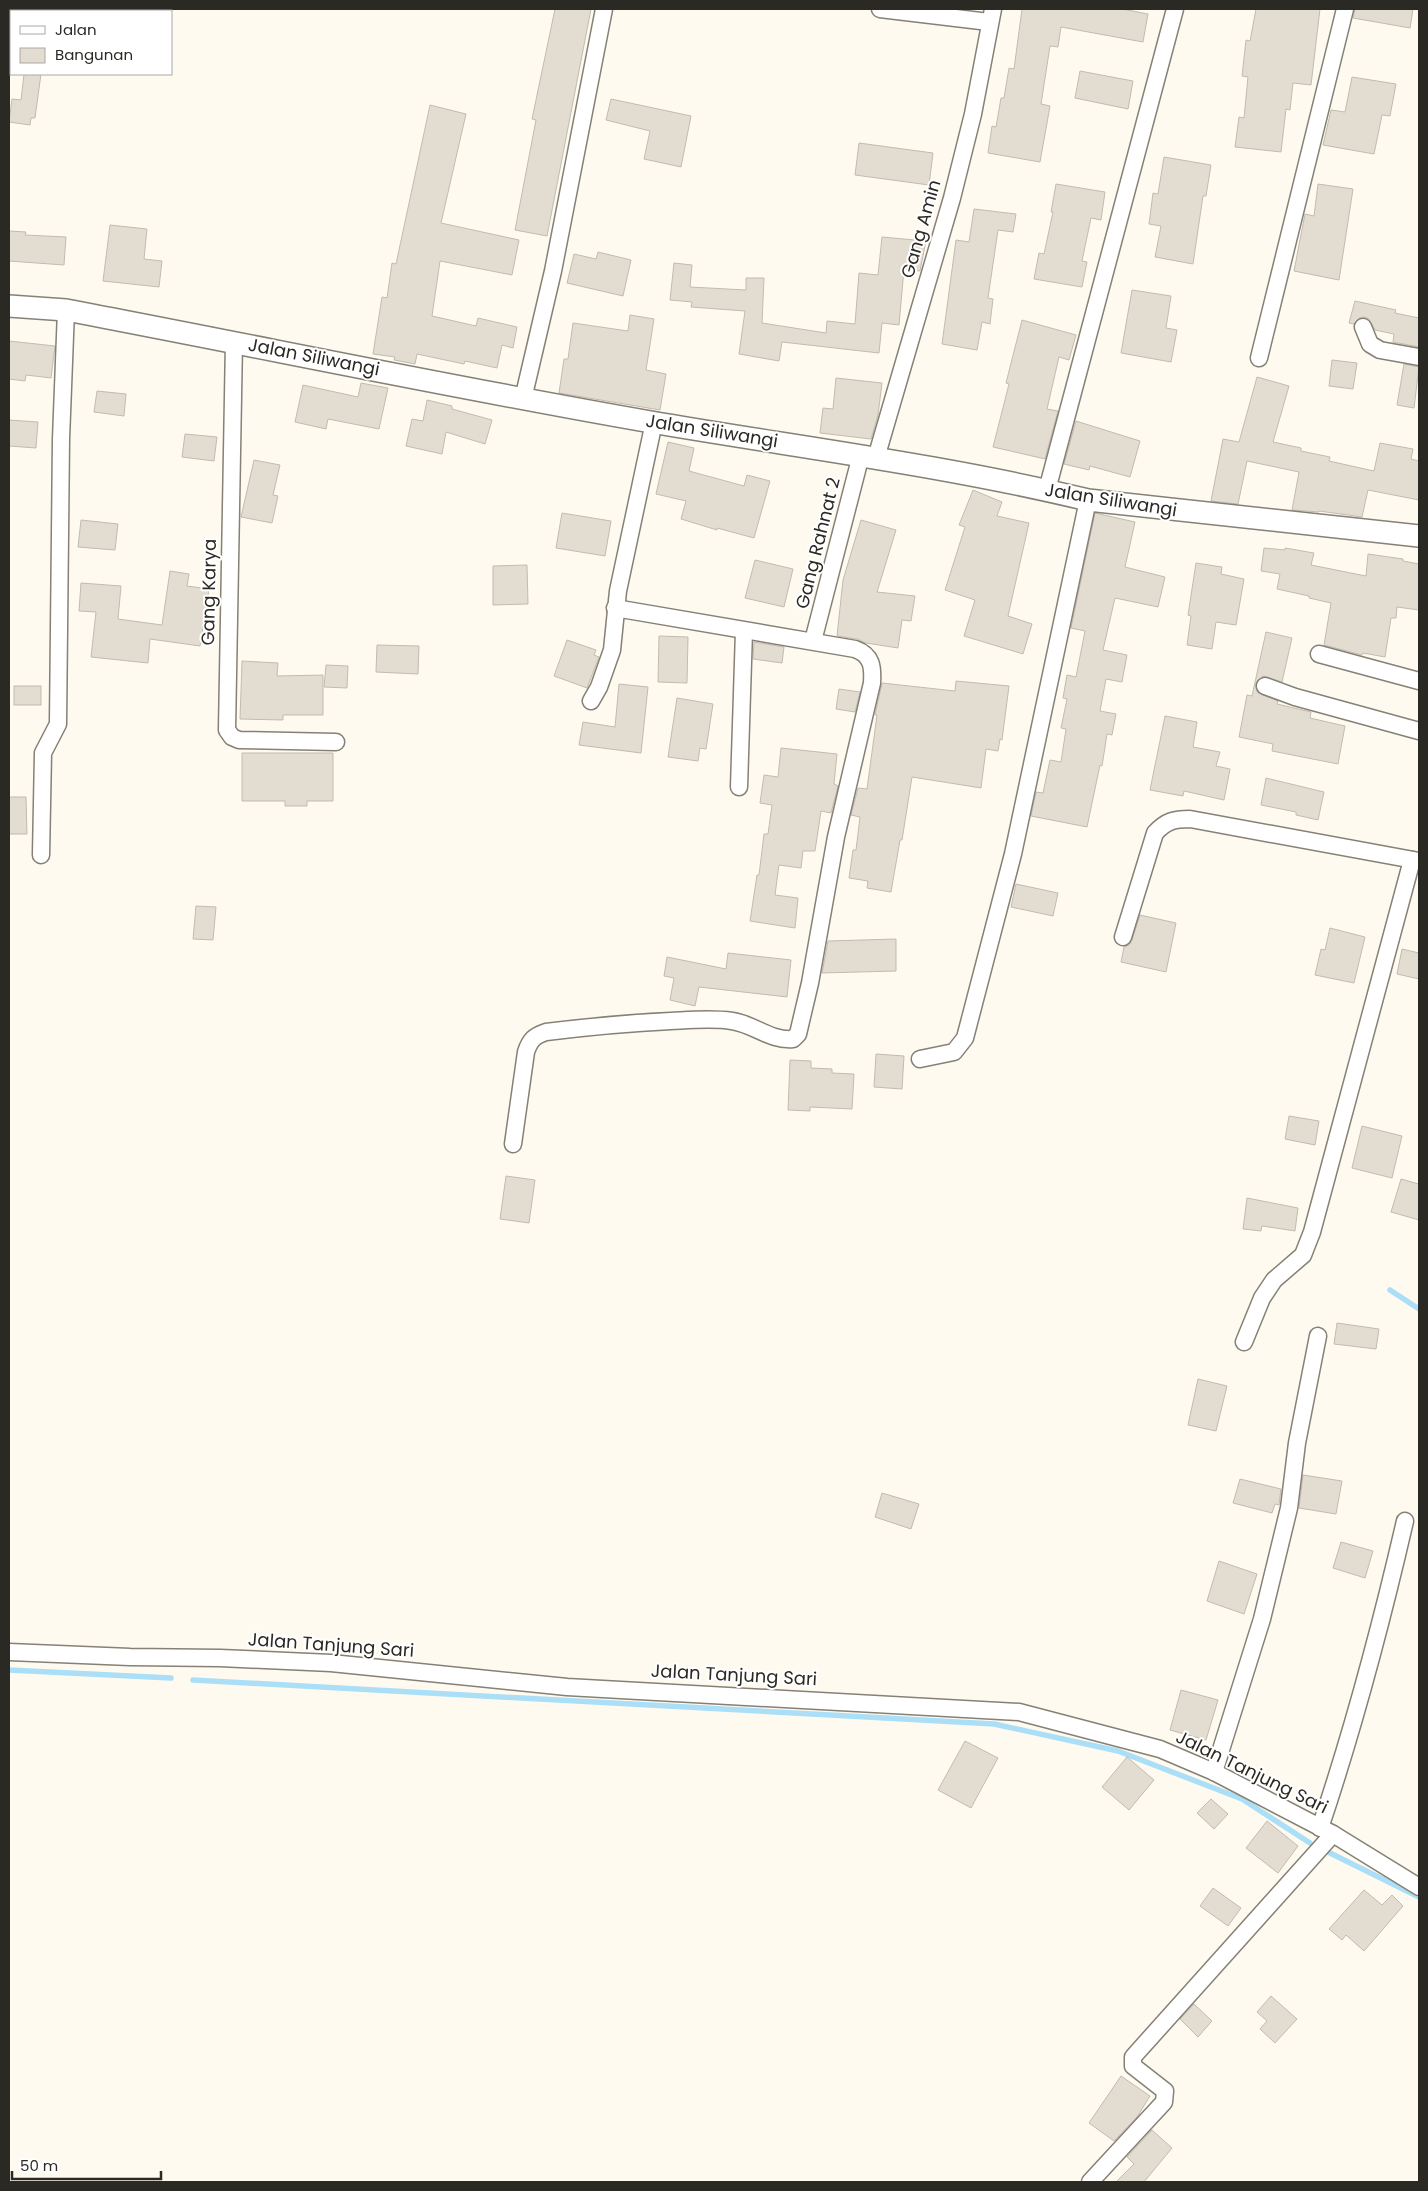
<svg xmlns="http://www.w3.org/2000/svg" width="1428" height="2191" font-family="Poppins,sans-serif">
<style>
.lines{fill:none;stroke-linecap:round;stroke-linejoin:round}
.stream{stroke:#abdff7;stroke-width:5.5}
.building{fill:#e3dcd0;stroke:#c2bbaf}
.minor-casing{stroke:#868075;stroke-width:19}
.tertiary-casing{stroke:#868075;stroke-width:24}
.minor{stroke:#fff;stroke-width:16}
.tertiary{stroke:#fff;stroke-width:21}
.labels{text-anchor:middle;stroke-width:4;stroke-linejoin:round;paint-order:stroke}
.street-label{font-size:18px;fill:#2b2924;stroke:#fff}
</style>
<rect width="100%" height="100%" fill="#fffaf0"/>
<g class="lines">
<g class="stream">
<polyline points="1390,1290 1419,1309"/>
<polyline points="9,1670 171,1678"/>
<polyline points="193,1680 994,1724 1118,1751 1242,1799 1310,1843"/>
<polyline points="1328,1852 1419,1897"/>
</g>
</g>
<g class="building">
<polygon points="555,9 591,9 547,236 515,230 536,120 532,119"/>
<polygon points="1022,9 1122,9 1148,14 1143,42 1061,27 1058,47 1050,46 1041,104 1050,106 1040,162 988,153 992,126 996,127 1001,98 1004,98 1009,68 1014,69"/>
<polygon points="1256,9 1320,9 1311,85 1293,83 1290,110 1286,109 1281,152 1235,147 1239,117 1244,118 1248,77 1242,76 1246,40 1250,41"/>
<polygon points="1355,9 1413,9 1410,28 1353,18"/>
<polygon points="1080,71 1133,81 1128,109 1075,98"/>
<polygon points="24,74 41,74 35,118 31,118 30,125 9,122 12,99 21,100"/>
<polygon points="1352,77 1396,84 1390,116 1382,115 1374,154 1323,145 1331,110 1345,112"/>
<polygon points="611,99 691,116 681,167 644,159 650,131 606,120"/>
<polygon points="430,105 466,114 441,223 519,240 512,275 440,261 432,316 476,326 478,318 517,327 513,348 502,345 497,368 465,361 464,364 417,354 415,364 394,360 395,357 373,354 382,297 387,298 392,263 396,264"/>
<polygon points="859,143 933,153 929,185 855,175"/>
<polygon points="1164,157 1211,165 1206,196 1203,196 1193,264 1155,257 1161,226 1149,224 1153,193 1158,194"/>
<polygon points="1056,184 1105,192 1101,220 1091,218 1082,261 1087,262 1082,287 1034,279 1039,253 1044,254 1053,212 1051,212"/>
<polygon points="1318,184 1353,189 1339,280 1294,271 1305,214 1314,216"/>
<polygon points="974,209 1016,214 1013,232 998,230 988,298 993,299 990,324 982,322 977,350 942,344 956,240 969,242"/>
<polygon points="110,225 147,229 144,259 162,261 159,287 103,281"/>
<polygon points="9,231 26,232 25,235 66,237 64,265 9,261"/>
<polygon points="882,237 926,241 920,271 904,269 899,325 882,323 879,353 782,342 779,361 739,354 745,311 691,307 692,302 670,300 674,263 692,265 690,287 746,290 746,278 764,278 762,323 826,333 827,321 855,324 859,273 878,275"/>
<polygon points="598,252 631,260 623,296 567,283 574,254 596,259"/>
<polygon points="1132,290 1171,296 1166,328 1177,330 1171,362 1121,353"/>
<polygon points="1355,301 1396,310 1395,313 1419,318 1419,347 1393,342 1394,334 1375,330 1369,319 1365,317 1359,318 1354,324 1349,323"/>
<polygon points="630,315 654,319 646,370 666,374 660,410 559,393 564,359 568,359 573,323 628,331"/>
<polygon points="1022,320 1076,335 1069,360 1059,357 1047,409 1058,411 1045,459 993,447 1009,384 1006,383"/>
<polygon points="9,341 55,346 51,378 26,375 25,381 9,379"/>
<polygon points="1332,360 1357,363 1353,389 1329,386"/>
<polygon points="1404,364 1419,367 1414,408 1397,405"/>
<polygon points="1257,377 1289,386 1273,442 1301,448 1301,451 1330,457 1329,461 1374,471 1380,443 1413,449 1411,459 1419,461 1419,500 1368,490 1362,517 1319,511 1319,512 1292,510 1299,472 1247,461 1238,504 1211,501 1223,439 1239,442"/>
<polygon points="836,378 882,383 878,415 871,439 820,433 823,408 833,409"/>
<polygon points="361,383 388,388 379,429 328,419 326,429 295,422 303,385 358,397"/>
<polygon points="97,391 126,394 124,416 94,412"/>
<polygon points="427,400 452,406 452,409 492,420 485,444 446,432 442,454 406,446 412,419 423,421"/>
<polygon points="9,420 38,422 36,448 9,446"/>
<polygon points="1076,421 1140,441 1130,477 1090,466 1089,470 1064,464"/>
<polygon points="185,434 217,437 214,461 182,457"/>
<polygon points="668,442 694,448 689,471 744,486 747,475 770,481 754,538 717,528 717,530 681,519 686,501 656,494"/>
<polygon points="254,460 280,465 273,495 278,496 272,523 241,517"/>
<polygon points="973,490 1002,502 997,516 1029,523 1008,616 1032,624 1023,654 964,636 975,600 945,590 965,527 959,525"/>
<polygon points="562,513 611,521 605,556 556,548"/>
<polygon points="1095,513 1135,522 1125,567 1165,577 1158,607 1115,598 1103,650 1127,655 1122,682 1106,679 1100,711 1116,714 1112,735 1107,734 1102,766 1100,765 1087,827 1031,816 1036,792 1043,793 1050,760 1061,762 1066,729 1061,728 1067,699 1063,698 1067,675 1076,677 1085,631 1071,628"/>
<polygon points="81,520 118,524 115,550 78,547"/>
<polygon points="861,520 896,530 877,592 915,596 911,621 902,620 898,648 866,643 857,639 837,636 843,580"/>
<polygon points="1264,548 1285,550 1285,548 1314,553 1311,565 1366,576 1368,554 1403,559 1403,561 1419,564 1419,610 1397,607 1396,618 1391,618 1385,657 1363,653 1362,655 1324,645 1331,603 1309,598 1309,596 1277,589 1280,574 1261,571"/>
<polygon points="755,560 793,569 784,607 745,598"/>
<polygon points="1196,563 1222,567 1221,574 1244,579 1236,625 1216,622 1212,649 1187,645 1191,616 1188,615"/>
<polygon points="527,565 528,604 493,605 493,566"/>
<polygon points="170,571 189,574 187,586 209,589 200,646 150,639 148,663 91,657 96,612 79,611 81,583 121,586 118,619 162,625"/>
<polygon points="1266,632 1292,638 1282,682 1263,676 1256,683 1257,692 1278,701 1277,704 1311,712 1310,718 1345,726 1338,764 1272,751 1273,744 1239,737 1247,695 1252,696"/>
<polygon points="659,636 688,637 687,683 658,682"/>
<polygon points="567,640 596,650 594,655 599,657 587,688 554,676"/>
<polygon points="754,642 784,647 782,663 753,659"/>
<polygon points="377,645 419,646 418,674 376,672"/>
<polygon points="242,661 278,663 277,676 323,675 323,715 283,715 283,720 240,719"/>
<polygon points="326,665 348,666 347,688 324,687"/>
<polygon points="956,681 1009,686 1002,740 1000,739 998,751 986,749 981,788 912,777 902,840 900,840 891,892 867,888 868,881 849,878 853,850 856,850 860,817 851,815 858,788 867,789 877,715 875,715 882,683 955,691"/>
<polygon points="619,684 648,687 641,753 579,745 583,722 615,727"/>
<rect x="14" y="686" width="27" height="19"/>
<polygon points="839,689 860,692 855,712 836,709"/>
<polygon points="677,698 713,704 706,749 700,748 698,761 668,757"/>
<polygon points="1165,716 1197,722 1193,747 1220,752 1216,766 1230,769 1224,800 1184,791 1183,796 1150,790"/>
<polygon points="781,748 837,754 834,784 838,786 831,813 821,811 815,851 803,851 801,868 779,865 775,895 798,898 795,928 750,921 757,875 759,875 764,834 768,834 772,805 760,803 764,775 778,777"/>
<polygon points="242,753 333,753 333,801 307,801 307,806 285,806 285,801 242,801"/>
<polygon points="1266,778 1324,792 1318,820 1296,815 1296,812 1261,805"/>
<polygon points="9,797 26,797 27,834 9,834"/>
<polygon points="1016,884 1058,893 1053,916 1011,907"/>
<polygon points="196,906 216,907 213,940 193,939"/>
<polygon points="1140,915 1176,923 1166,972 1121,962 1124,947 1129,945 1132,940"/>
<polygon points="1330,928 1365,937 1354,983 1315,975 1321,949 1325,950"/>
<polygon points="896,939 896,971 822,973 828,941"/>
<polygon points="1402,949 1419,953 1419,979 1397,974"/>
<polygon points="728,953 791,960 787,997 699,987 695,1006 670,1000 674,978 664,976 667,957 726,969"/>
<polygon points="876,1054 904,1056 902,1089 874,1087"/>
<polygon points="790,1060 811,1061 811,1068 832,1069 832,1073 854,1074 852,1109 810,1107 810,1111 788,1110"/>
<polygon points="1289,1116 1319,1121 1315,1145 1285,1139"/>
<polygon points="1362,1126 1402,1136 1392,1178 1352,1168"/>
<polygon points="506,1176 535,1180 529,1223 500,1219"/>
<polygon points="1401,1179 1419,1184 1419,1220 1391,1212"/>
<polygon points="1247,1198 1298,1208 1295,1231 1262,1226 1261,1231 1243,1229"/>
<polygon points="1337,1323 1379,1329 1376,1349 1334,1344"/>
<polygon points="1198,1379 1227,1386 1216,1431 1188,1425"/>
<polygon points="1303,1475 1342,1481 1336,1514 1299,1508"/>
<polygon points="1240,1479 1281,1489 1279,1505 1275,1504 1272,1513 1233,1503"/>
<polygon points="882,1493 919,1504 911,1529 875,1517"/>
<polygon points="1341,1542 1373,1551 1365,1578 1333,1568"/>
<polygon points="1219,1561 1257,1574 1244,1614 1207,1601"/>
<polygon points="1181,1690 1218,1700 1206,1740 1170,1730"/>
<polygon points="965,1741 998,1758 971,1808 938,1790"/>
<polygon points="1127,1757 1154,1780 1129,1810 1102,1787"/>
<polygon points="1211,1799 1228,1814 1214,1829 1197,1813"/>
<polygon points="1267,1821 1298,1846 1278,1873 1246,1848"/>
<polygon points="1213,1888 1241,1908 1228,1926 1200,1906"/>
<polygon points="1364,1890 1382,1905 1392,1895 1403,1906 1364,1951 1346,1935 1342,1940 1329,1929"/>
<polygon points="1271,1996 1297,2019 1275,2043 1260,2029 1267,2021 1257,2012"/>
<polygon points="1194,2004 1212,2021 1198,2037 1180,2019"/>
<polygon points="1121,2076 1150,2096 1137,2117 1114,2141 1089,2123"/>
<polygon points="1152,2130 1172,2148 1144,2182 1116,2182 1134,2164 1127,2157"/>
</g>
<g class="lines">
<g class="minor-casing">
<g id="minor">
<polyline points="880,9 989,22"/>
<polyline points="1363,327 1370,344 1380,350 1419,357"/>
<polyline points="234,341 227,730 232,737 239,740 336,742"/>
<polyline points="1259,358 1345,9"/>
<polyline points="523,399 553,271 604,9"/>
<polyline points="876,458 952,198 973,114 993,9"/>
<polyline points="1047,490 1175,9"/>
<polyline points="813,641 861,455"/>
<polyline points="1319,654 1419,681"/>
<polyline points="1265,686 1295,697 1419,731"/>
<polyline points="591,701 599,687 612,650 618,591 654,422"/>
<polyline points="739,787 744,631"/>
<polyline points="41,855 43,753 58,724 61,439 66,310"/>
<path d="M1123,937l32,-104c11,-12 19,-14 35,-14l229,42"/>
<polyline points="920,1059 954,1052 965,1038 1013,854 1088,500"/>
<path d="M513,1144l13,-92c4,-12 8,-16 20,-20 41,-5 83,-9 125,-11 20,-1 41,-3 61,0 22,3 38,20 61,18l5,-5 12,-51 26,-146 36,-154c1,-16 0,-28 -17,-34l-240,-41"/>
<polyline points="1244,1342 1262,1298 1274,1280 1303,1255 1312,1232 1412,860"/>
<polyline points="9,1652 130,1657 220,1658 331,1663 567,1687 1019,1712 1160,1749 1214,1772 1333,1834 1419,1887"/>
<polyline points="1214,1772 1262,1619 1289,1508 1297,1443 1318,1336"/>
<path d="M1320,1828c34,-101 61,-203 85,-307"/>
<polyline points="1090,2182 1164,2102 1165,2091 1133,2066 1133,2057 1333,1834"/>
</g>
</g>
<g class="tertiary-casing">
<path id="tertiary" d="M9,306l57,4c195,37 389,78 585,112 145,25 293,43 437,78l331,36"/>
</g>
<use href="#minor" class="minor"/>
<use href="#tertiary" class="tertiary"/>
</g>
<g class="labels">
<g class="street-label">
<text transform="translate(921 229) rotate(-74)" y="6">Gang Amin</text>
<text transform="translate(314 357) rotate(11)" y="6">Jalan Siliwangi</text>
<text transform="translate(712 431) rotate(9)" y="6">Jalan Siliwangi</text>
<text transform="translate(1111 500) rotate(9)" y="6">Jalan Siliwangi</text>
<text transform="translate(818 543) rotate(-76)" y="6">Gang Rahnat 2</text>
<text transform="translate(209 592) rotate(-89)" y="6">Gang Karya</text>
<text transform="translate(331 1645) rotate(4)" y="6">Jalan Tanjung Sari</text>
<text transform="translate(734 1675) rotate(3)" y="6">Jalan Tanjung Sari</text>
<text transform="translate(1252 1772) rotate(26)" y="6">Jalan Tanjung Sari</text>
</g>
</g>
<rect width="1428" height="2191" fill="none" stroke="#2b2924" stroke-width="20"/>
<rect x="10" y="10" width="162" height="65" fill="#ffffff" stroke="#aaa9a7"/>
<rect x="20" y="26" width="25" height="8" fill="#ffffff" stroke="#aaa9a7"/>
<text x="55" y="35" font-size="15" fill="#2b2924">Jalan</text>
<rect x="20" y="48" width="25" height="15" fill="#e3dcd0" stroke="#aaa9a7"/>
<text x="55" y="60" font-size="15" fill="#2b2924">Bangunan</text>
<path d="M12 2171v8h149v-8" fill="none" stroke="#2b2924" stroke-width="2.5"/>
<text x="20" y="2171" font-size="15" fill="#2b2924" stroke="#ffffff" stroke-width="4" paint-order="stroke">50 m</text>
</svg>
